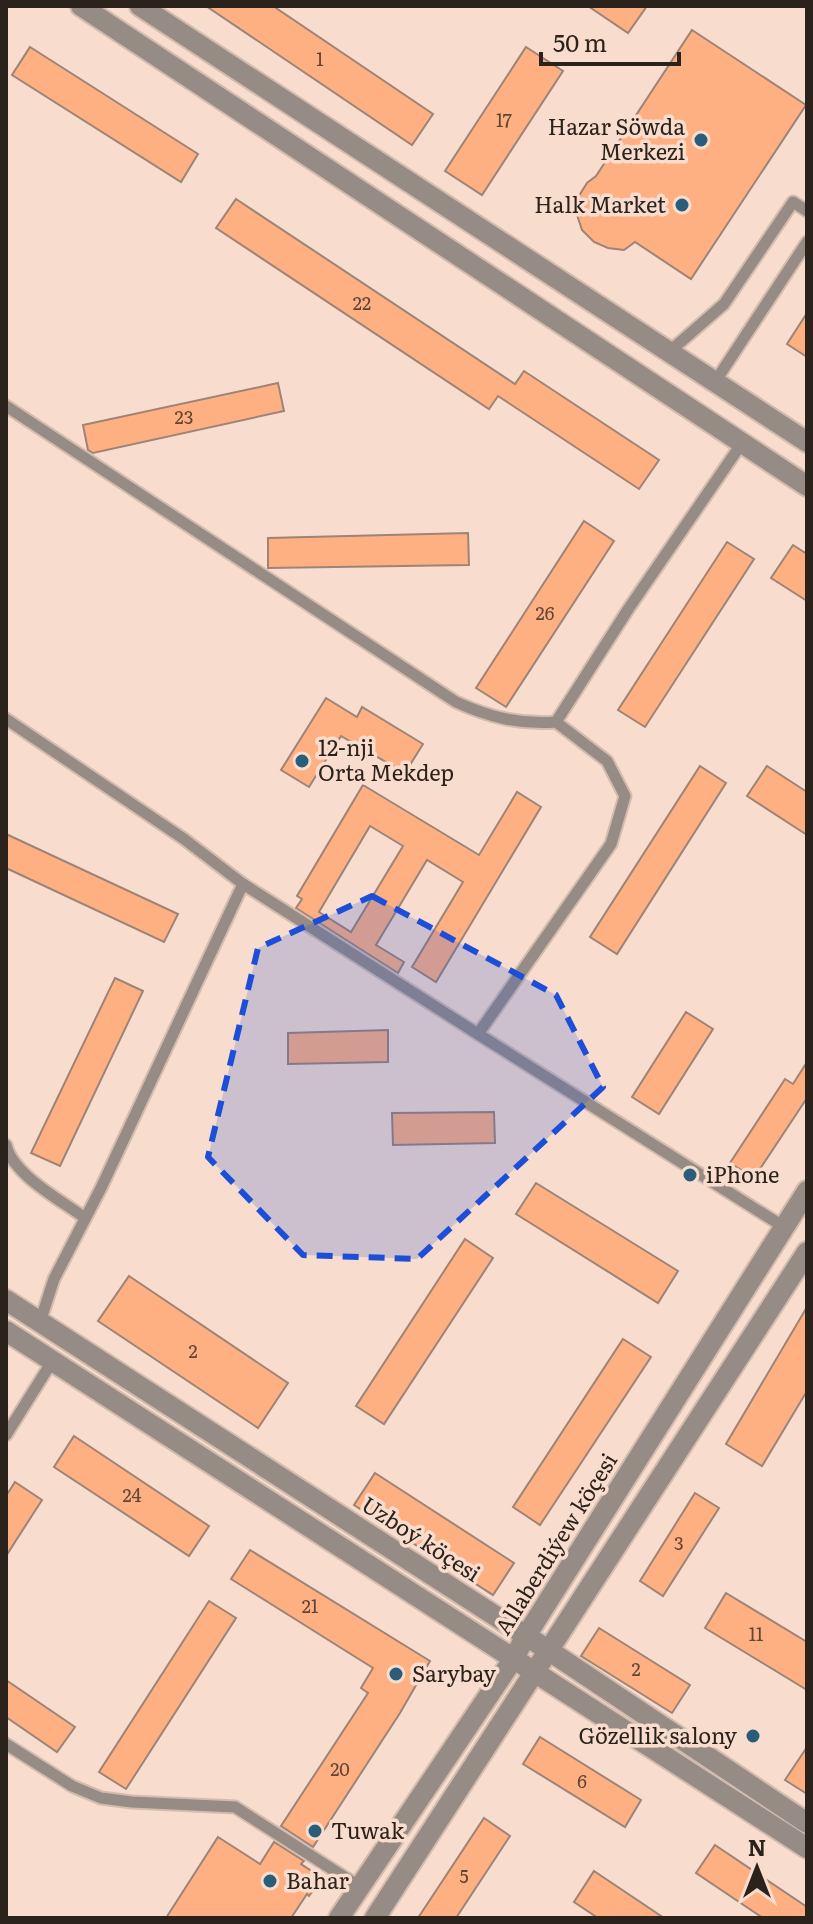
<svg xmlns="http://www.w3.org/2000/svg" width="813" height="1924" font-family="Literata,serif">
<style>
.building{fill:#ffb082;stroke:#9d8477;stroke-width:2;fill-rule:evenodd}
.lines{fill:none;stroke-linecap:round;stroke-linejoin:round}
.service-casing{stroke:#d3bbae;stroke-width:15}
.tertiary-casing{stroke:#d3bbae;stroke-width:24}
.service{stroke:#968b85;stroke-width:11}
.tertiary{stroke:#968b85;stroke-width:20}
.marked{fill:#1d4ed8;fill-opacity:0.2;stroke:#1d4ed8;stroke-width:6;stroke-dasharray:16 10;stroke-linejoin:round}
.poi-dot{fill:#2a5d7a;stroke:#f8ddce;stroke-width:3}
.labels{text-anchor:middle;stroke-width:7;stroke-linejoin:round;paint-order:stroke}
.number-label{font-size:18px;fill:#604636}
.poi-label{font-size:22px;fill:#2b221c;stroke:#f8ddce;text-anchor:start}
.street-label{font-size:22px;fill:#2b221c;stroke:#f8ddce}
</style>
<rect width="100%" height="100%" fill="#f8ddce"/>
<g class="building">
<polygon points="206,6 273,6 433,114 412,145"/>
<polygon points="588,6 647,6 628,33"/>
<polygon points="692,30 806,105 691,279 635,242 624,250 608,248 594,242 582,230 576,212 577,199 587,183 596,176"/>
<polygon points="30,47 198,154 181,182 12,75"/>
<polygon points="526,47 563,71 482,195 445,171"/>
<polygon points="236,199 515,384 524,371 659,460 639,489 498,396 489,409 216,228"/>
<polygon points="807,313 807,357 787,344"/>
<polygon points="278,383 284,411 93,453 88,450 83,425"/>
<polygon points="584,521 614,541 506,707 476,688"/>
<polygon points="468,533 469,565 268,568 268,538"/>
<polygon points="727,542 754,559 645,727 618,710"/>
<polygon points="793,545 807,554 807,601 771,578"/>
<polygon points="326,698 357,717 362,707 423,744 405,773 341,736 309,787 281,770"/>
<polygon points="700,766 726,783 617,954 590,937"/>
<polygon points="767,766 807,792 807,835 747,796"/>
<path d="M363,785l116,70 38,-63 24,15 -105,175 -24,-15 51,-85 -36,-22 -51,85 28,17 -6,11 -102,-65 6,-9 -5,-3zM370,826l33,20 -52,86 -32,-20z"/>
<polygon points="6,834 178,914 164,942 6,868"/>
<polygon points="115,978 143,991 60,1166 31,1153"/>
<polygon points="686,1012 713,1029 659,1114 632,1097"/>
<polygon points="388,1030 388,1062 288,1064 288,1033"/>
<polygon points="807,1062 807,1098 754,1178 730,1163 785,1079 793,1084"/>
<polygon points="494,1112 495,1143 393,1145 392,1113"/>
<polygon points="536,1183 678,1271 658,1303 516,1214"/>
<polygon points="465,1239 493,1258 384,1424 356,1406"/>
<polygon points="129,1276 288,1383 258,1428 98,1321"/>
<polygon points="807,1307 807,1391 762,1466 726,1444"/>
<polygon points="623,1339 651,1357 540,1525 513,1507"/>
<polygon points="74,1436 209,1526 189,1556 54,1467"/>
<polygon points="375,1473 514,1563 493,1595 354,1505"/>
<polygon points="15,1482 42,1500 6,1556 6,1496"/>
<polygon points="695,1493 719,1508 663,1596 640,1581"/>
<polygon points="250,1550 430,1661 400,1713 313,1847 281,1826 368,1693 361,1688 373,1668 231,1579"/>
<polygon points="726,1593 807,1642 807,1690 705,1628"/>
<polygon points="209,1601 236,1618 126,1789 99,1772"/>
<polygon points="599,1628 690,1685 672,1713 581,1656"/>
<polygon points="6,1680 75,1727 57,1752 6,1717"/>
<polygon points="540,1737 641,1800 625,1827 523,1764"/>
<polygon points="807,1747 807,1794 785,1780"/>
<polygon points="484,1818 510,1836 456,1918 418,1918"/>
<polygon points="218,1837 260,1864 274,1842 304,1861 301,1864 322,1878 309,1896 307,1894 291,1918 166,1918"/>
<polygon points="715,1845 807,1907 807,1918 763,1918 696,1873"/>
<polygon points="594,1871 664,1918 598,1918 574,1902"/>
</g>
<g class="lines">
<g class="service-casing">
<g id="service">
<polyline points="669,352 724,304 793,202 807,211"/>
<polyline points="715,382 807,242"/>
<path d="M6,406l450,296c33,15 64,23 100,20"/>
<polyline points="742,443 629,608 556,722 607,761 625,796 611,844 478,1034 784,1227"/>
<polyline points="6,719 184,839 243,884 478,1034"/>
<path d="M6,1145c7,30 55,55 79,73"/>
<polyline points="40,1322 54,1279 101,1188 243,884"/>
<polyline points="6,1435 53,1360"/>
<polyline points="6,1744 72,1786 101,1798 132,1802 235,1807 360,1887"/>
</g>
</g>
<g class="tertiary-casing">
<g id="tertiary">
<polyline points="81,6 807,486"/>
<polyline points="140,6 807,442"/>
<polyline points="6,1300 548,1650 807,1823"/>
<polyline points="6,1331 807,1848"/>
<polyline points="339,1918 514,1658 526,1636 807,1191"/>
<polyline points="375,1918 807,1252"/>
</g>
</g>
<use href="#service" class="service"/>
<use href="#tertiary" class="tertiary"/>
</g>
<path class="marked" d="M372,896l184,99 47,92 -186,172 -114,-4 -95,-98 50,-209z"/>
<g class="poi-dot">
<circle cx="701" cy="140" r="8"/>
<circle cx="682" cy="205" r="8"/>
<circle cx="302" cy="761" r="8"/>
<circle cx="690" cy="1175" r="8"/>
<circle cx="396" cy="1674" r="8"/>
<circle cx="753" cy="1736" r="8"/>
<circle cx="315" cy="1831" r="8"/>
<circle cx="270" cy="1881" r="8"/>
</g>
<g class="labels">
<g class="number-label">
<text x="320" y="66">1</text>
<text x="504" y="127">17</text>
<text x="362" y="310">22</text>
<text x="184" y="424">23</text>
<text x="545" y="620">26</text>
<text x="193" y="1358">2</text>
<text x="132" y="1502">24</text>
<text x="679" y="1550">3</text>
<text x="310" y="1613">21</text>
<text x="756" y="1641">11</text>
<text x="636" y="1676">2</text>
<text x="340" y="1776">20</text>
<text x="582" y="1788">6</text>
<text x="464" y="1883">5</text>
</g>
<g class="poi-label">
<text x="685" y="135" text-anchor="end">Hazar Söwda<tspan x="685" dy="25">Merkezi</tspan></text>
<text x="666" y="213" text-anchor="end">Halk Market</text>
<text x="318" y="756">12-nji<tspan x="318" dy="25">Orta Mekdep</tspan></text>
<text x="706" y="1183">iPhone</text>
<text x="412" y="1682">Sarybay</text>
<text x="737" y="1744" text-anchor="end">Gözellik salony</text>
<text x="331" y="1839">Tuwak</text>
<text x="286" y="1889">Bahar</text>
</g>
<g class="street-label">
<text transform="translate(421 1539) rotate(33)" y="8">Uzboý köçesi</text>
<text transform="translate(556 1544) rotate(-58)" y="8">Allaberdiýew köçesi</text>
</g>
</g>
<rect width="813" height="1924" fill="none" stroke="#2b221c" stroke-width="16"/>
<g transform="translate(757 1868)" stroke="#f8ddce" stroke-width="6" paint-order="stroke">
<path d="M0-6L14 30L0 20L-14 30Z" fill="#2b221c"/>
<text y="-12" font-size="22" font-weight="bold" text-anchor="middle" fill="#2b221c">N</text>
</g>
<path d="M541 52v12h138v-12" fill="none" stroke="#2b221c" stroke-width="4"/>
<text x="553" y="52" font-size="24" fill="#2b221c" stroke="#f8ddce" stroke-width="6" paint-order="stroke">50 m</text>
</svg>
